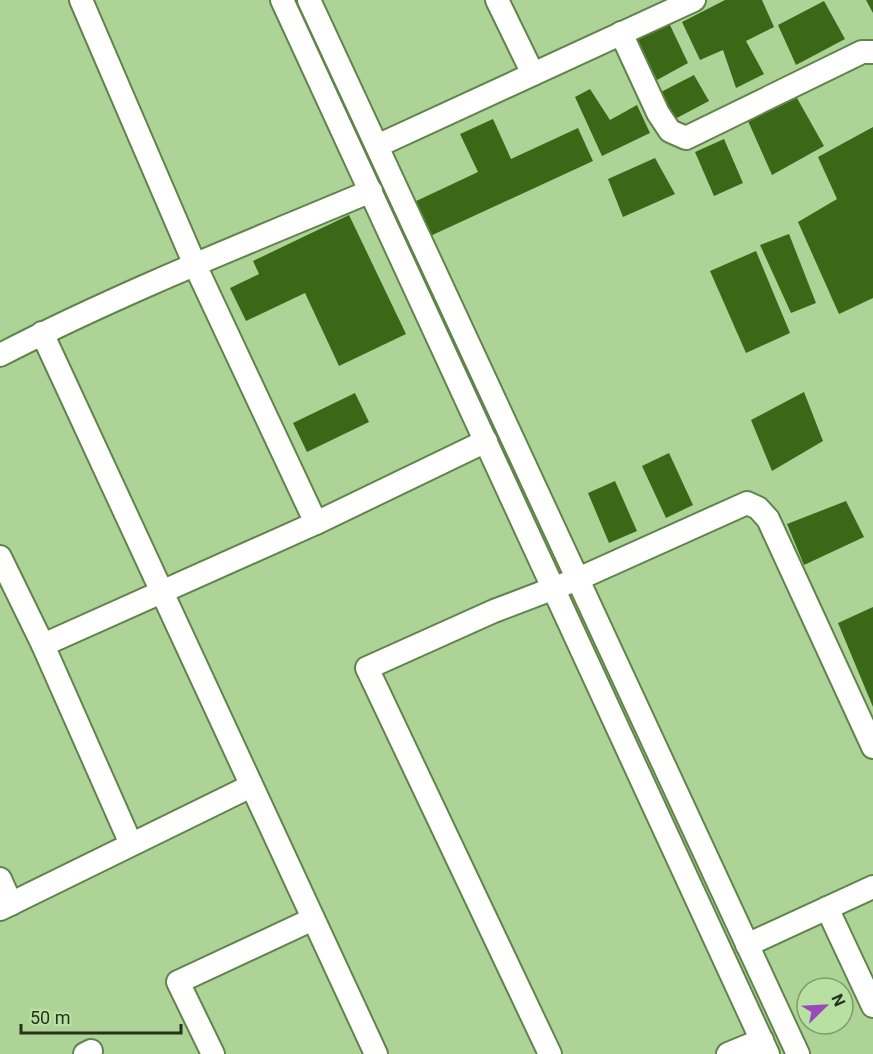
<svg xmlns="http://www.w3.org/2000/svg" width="873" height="1054" font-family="Roboto,sans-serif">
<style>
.building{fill:#3b6817}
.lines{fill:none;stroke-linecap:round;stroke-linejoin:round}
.minor-casing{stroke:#61844b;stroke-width:26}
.minor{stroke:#fff;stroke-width:22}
</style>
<rect width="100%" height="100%" fill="#add397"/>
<g class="building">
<polygon points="725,0 762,0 774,27 746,41 764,74 736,88 723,50 700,60 682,22"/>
<polygon points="866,0 873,0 873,13"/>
<polygon points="824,1 845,39 796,65 778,25"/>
<polygon points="669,23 688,63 657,80 635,40"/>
<polygon points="694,75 709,101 671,121 659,93"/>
<polygon points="590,89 610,120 637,105 650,133 602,156 575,97"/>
<polygon points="797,98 824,146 772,175 748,121"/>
<polygon points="493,119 511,159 578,128 593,161 428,237 412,203 478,172 460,134"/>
<polygon points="873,127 873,298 839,314 798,222 837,199 818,157"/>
<polygon points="724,139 743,183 714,196 695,152"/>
<polygon points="655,158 675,194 623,217 608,179"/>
<polygon points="349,215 406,334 339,366 305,293 246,321 230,288 259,274 253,261"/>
<polygon points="789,234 816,303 791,313 760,245"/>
<polygon points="756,251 790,333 746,353 710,271"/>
<polygon points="804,392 823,441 772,471 751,420"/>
<polygon points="355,393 369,422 307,452 293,423"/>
<polygon points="669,453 693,505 666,518 642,466"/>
<polygon points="615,481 637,531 609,543 588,493"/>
<polygon points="846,501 864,537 804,565 787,524"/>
<polygon points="873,607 873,707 838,623"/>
</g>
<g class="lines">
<g class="minor-casing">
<g id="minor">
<polyline points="282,0 768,1054"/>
<polyline points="309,0 798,1054"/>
<polyline points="497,0 533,74"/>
<polyline points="621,33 658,113 670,131 686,138 862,52 873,52"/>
<polyline points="377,146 694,0"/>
<polyline points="42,333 376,1054"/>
<path d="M0,355c120,-62 247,-112 371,-164"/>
<polyline points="316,523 486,441"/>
<polyline points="0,557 43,645 316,523 195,265 81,0"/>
<polyline points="43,645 131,844"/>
<polyline points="0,879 11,904"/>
<polyline points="827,908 873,1006"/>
<polyline points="0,909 251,786"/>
<polyline points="747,945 873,887"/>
<polyline points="85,1054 91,1051"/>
<polyline points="213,1054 178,982 313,919"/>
<polyline points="550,1054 367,668 494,611 578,579 747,503 758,508 768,519 873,747"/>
<polyline points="728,1054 762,1040"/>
</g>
</g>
<use href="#minor" class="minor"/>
</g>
<g transform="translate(825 1006) rotate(66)"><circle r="28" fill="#b9e0a3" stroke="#7d9b6d" stroke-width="1.5"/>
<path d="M0-4.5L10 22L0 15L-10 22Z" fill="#994aba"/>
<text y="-9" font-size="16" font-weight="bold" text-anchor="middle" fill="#24331b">N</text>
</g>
<path d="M21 1024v9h160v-9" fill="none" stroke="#24331b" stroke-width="3"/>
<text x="30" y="1024" font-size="18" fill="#24331b" stroke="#b9e0a3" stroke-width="4.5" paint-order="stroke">50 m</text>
</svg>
